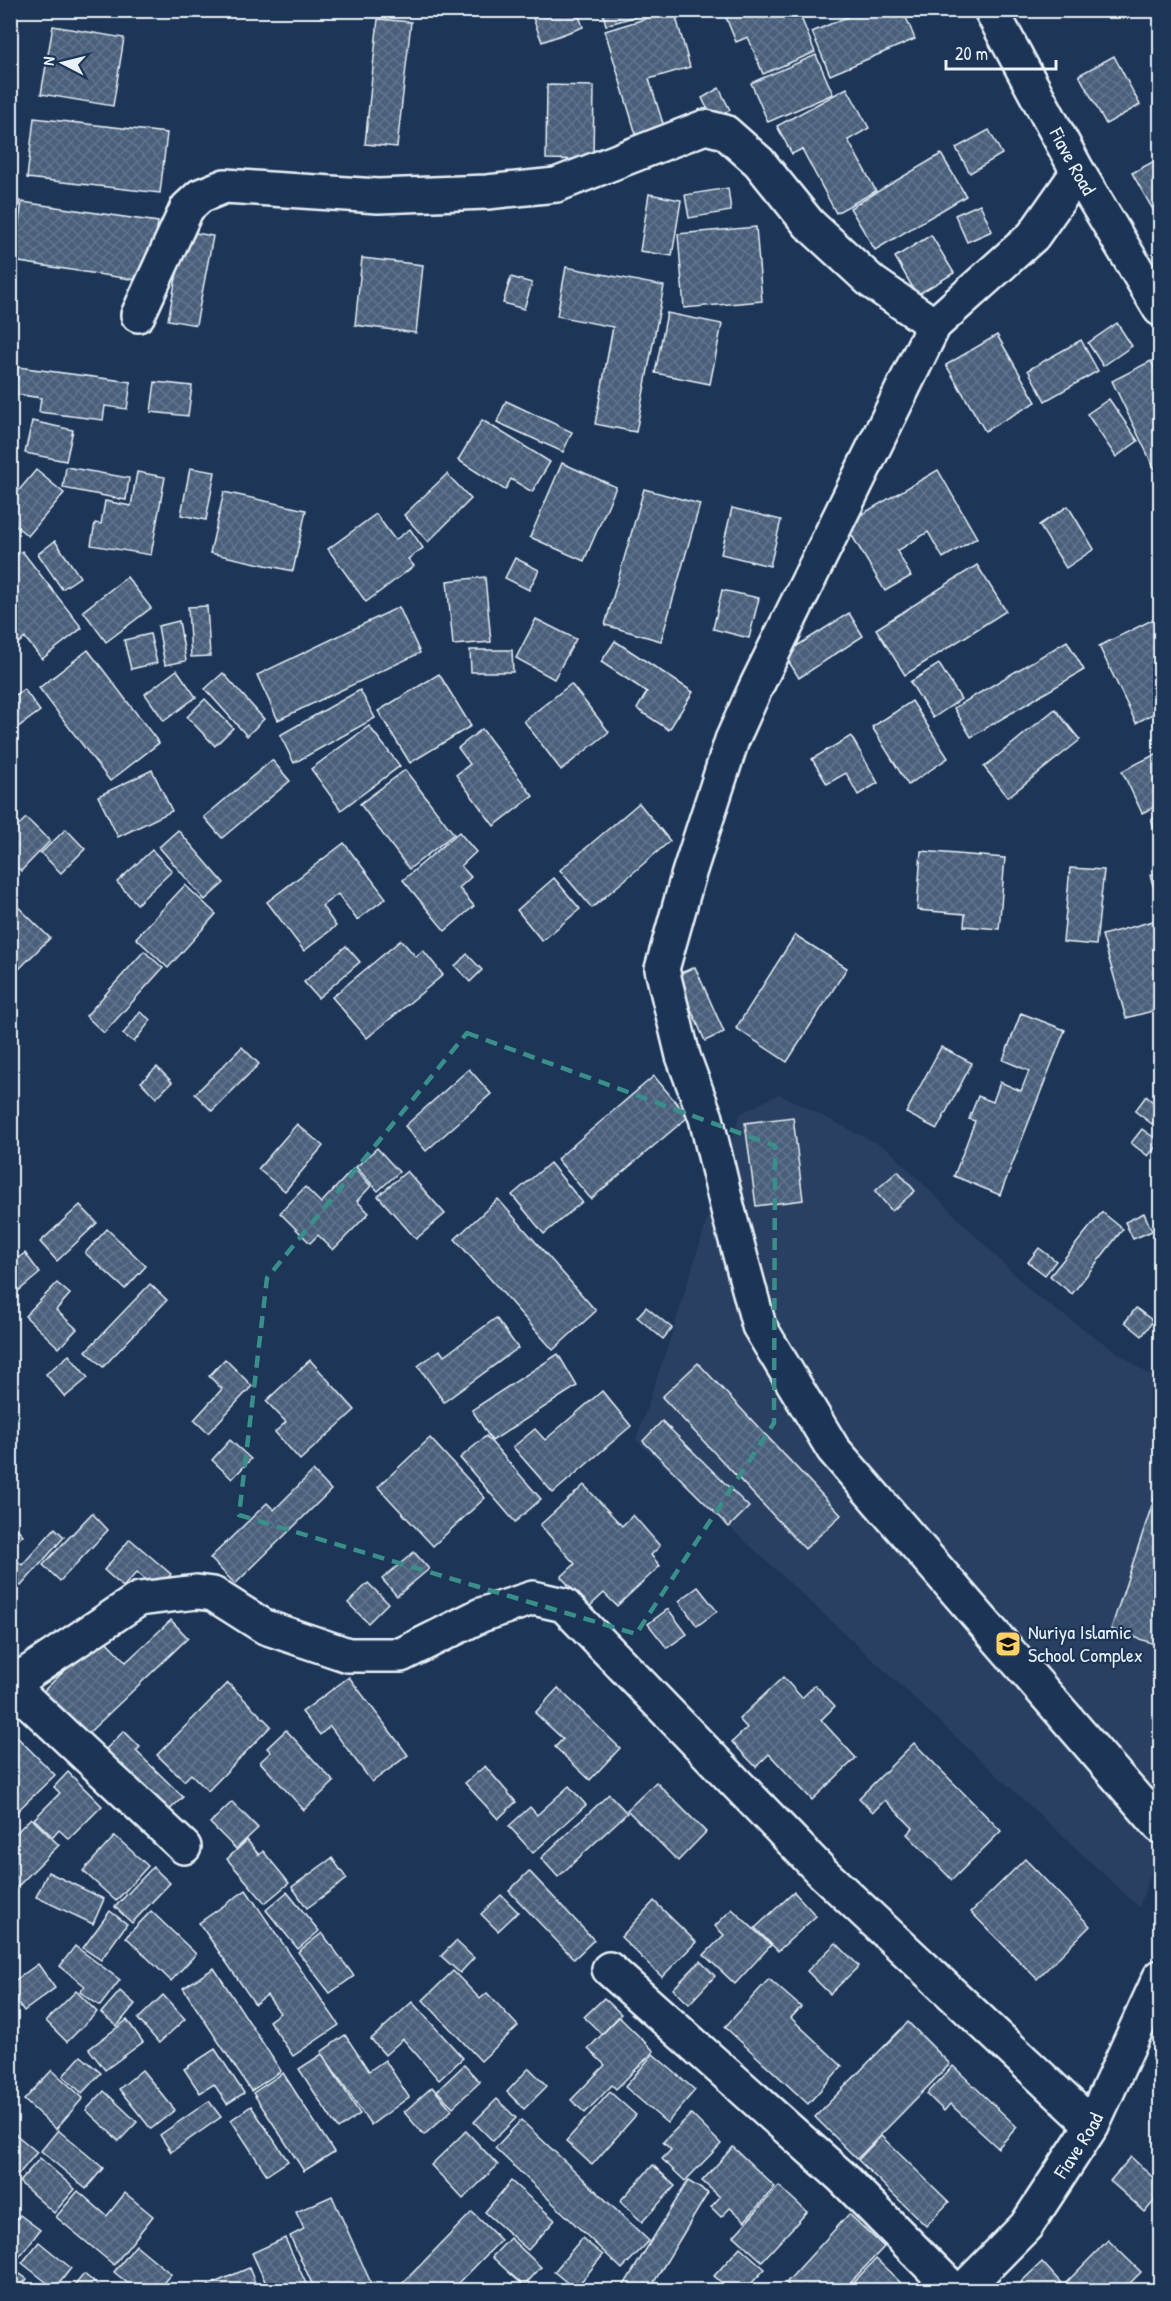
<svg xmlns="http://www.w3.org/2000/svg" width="1171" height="2301" font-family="'Patrick Hand',sans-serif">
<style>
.built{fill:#2a4162}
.building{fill:url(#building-cross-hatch);stroke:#e8f1f8;stroke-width:1.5}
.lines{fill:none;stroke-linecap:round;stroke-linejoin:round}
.street-casing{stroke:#e8f1f8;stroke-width:38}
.secondary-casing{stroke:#e8f1f8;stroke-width:38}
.street{stroke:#1d3557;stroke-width:33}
.secondary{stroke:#1d3557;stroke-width:33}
.marked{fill:none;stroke:#3a8f8a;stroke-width:4.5;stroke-dasharray:12 8;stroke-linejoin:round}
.labels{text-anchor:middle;stroke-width:4.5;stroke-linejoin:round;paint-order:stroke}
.street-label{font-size:20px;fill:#e8f1f8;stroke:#1d3557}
.poi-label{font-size:20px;fill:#e8f1f8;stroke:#1d3557;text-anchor:start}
</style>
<defs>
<pattern id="building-cross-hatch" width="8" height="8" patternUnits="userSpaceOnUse" patternTransform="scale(1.5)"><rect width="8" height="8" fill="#495e7a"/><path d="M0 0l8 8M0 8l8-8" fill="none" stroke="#63768e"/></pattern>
</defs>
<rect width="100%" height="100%" fill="#1d3557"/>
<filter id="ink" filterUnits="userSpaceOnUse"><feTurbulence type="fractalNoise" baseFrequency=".0167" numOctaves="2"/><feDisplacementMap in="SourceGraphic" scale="12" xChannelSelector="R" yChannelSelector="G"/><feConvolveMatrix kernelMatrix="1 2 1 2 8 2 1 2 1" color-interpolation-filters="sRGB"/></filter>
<g filter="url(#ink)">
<polygon class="built" points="779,1094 888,1149 1036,1296 1160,1382 1160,1848 1139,1907 636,1440 673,1330 740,1114"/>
<g class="building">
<polygon points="554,10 577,10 583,27 542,42 533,18"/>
<polygon points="602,10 648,10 648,13 606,25"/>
<polygon points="674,10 690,67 649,79 666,133 638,141 605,31"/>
<polygon points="723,10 798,10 815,52 763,74 748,37 736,42"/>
<polygon points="863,10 903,10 915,39 830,75 812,32"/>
<polygon points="378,19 411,22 397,147 365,144"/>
<polygon points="53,26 124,38 113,106 41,94"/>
<polygon points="816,55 833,94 768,122 751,83"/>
<polygon points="1114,56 1140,105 1106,124 1079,75"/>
<polygon points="547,85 594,86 593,160 546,159"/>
<polygon points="719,88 730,110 713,120 702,98"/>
<polygon points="847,88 869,128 848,140 876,191 836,213 802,149 792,154 777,126"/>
<polygon points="34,118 167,133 160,193 27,178"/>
<polygon points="989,130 1002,154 970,173 956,148"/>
<polygon points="941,154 966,196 875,250 850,208"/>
<polygon points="1160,158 1160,222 1132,173"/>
<polygon points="728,188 731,211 689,218 685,195"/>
<polygon points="649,194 681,200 672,256 640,251"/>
<polygon points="10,199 20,201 10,260"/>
<polygon points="22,202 158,222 149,282 13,261"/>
<polygon points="980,204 992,231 967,242 955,215"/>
<polygon points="756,227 762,301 684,308 678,234"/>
<polygon points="185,231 213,236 196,325 168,320"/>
<polygon points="931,235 954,273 917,295 895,257"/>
<polygon points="362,258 423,265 416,333 355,325"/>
<polygon points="566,267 664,286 636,432 595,424 613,327 557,316"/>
<polygon points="511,277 532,283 524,309 503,303"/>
<polygon points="667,313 722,324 710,384 655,373"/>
<polygon points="1117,323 1132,346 1103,366 1088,343"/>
<polygon points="997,335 1036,402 985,431 946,365"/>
<polygon points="1081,340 1098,371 1045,401 1028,370"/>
<polygon points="1151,361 1160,381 1160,480 1112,381"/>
<polygon points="18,367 131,382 127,409 105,406 103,420 39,412 41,398 15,394"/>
<polygon points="155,382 192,386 188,416 151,412"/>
<polygon points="1109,399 1138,441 1116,457 1087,414"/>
<polygon points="506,401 572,432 563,452 497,422"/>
<polygon points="482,420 550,462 532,492 511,479 505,490 458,460"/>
<polygon points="32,421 73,430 66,461 25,453"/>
<polygon points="562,463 616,487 584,561 530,537"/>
<polygon points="66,467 129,478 126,500 63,488"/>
<polygon points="190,468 215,472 206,520 181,515"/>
<polygon points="36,470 64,493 28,536 10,521 10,501"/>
<polygon points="938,470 977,538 943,558 928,532 897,551 911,576 885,591 845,524"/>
<polygon points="137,472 165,477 151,555 91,545 95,523 101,524 105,501 131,506"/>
<polygon points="447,474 471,499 428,542 404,515"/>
<polygon points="644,489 700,504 661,641 605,625"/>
<polygon points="224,492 306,510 293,571 210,553"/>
<polygon points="1068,506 1094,549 1066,568 1039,525"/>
<polygon points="732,508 781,520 770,566 721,554"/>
<polygon points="376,514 395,540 410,529 423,548 408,559 414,566 366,602 328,549"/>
<polygon points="55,541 80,577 62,589 38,554"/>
<polygon points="22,551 82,628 42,659 25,638 13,647 10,644 10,560"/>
<polygon points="515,558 539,570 529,590 505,578"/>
<polygon points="977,565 1006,611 905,675 876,629"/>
<polygon points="127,577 151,608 106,642 83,611"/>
<polygon points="485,577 491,642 453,645 447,581"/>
<polygon points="722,590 759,598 749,638 713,629"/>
<polygon points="207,606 210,656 191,657 188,607"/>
<polygon points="399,607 420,653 278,720 257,675"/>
<polygon points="849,613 863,636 799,678 784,654"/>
<polygon points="536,619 576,639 554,679 516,658"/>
<polygon points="1152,620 1160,634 1160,710 1136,723 1099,646"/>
<polygon points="179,621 186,661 165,665 158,626"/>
<polygon points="150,634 157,663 131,669 124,640"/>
<polygon points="615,641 693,692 669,730 637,709 647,692 601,662"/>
<polygon points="1067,641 1084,670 971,737 954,708"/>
<polygon points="88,650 159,743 110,781 39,688"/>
<polygon points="470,650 512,650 513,672 471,672"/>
<polygon points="939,664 961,699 933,718 910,682"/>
<polygon points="177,670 196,697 164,721 145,694"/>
<polygon points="223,673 264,719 247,736 205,689"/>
<polygon points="439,674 471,726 410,763 378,711"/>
<polygon points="571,684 609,732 561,770 524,721"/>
<polygon points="24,689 40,711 10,733 10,699"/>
<polygon points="360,690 375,718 294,763 280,735"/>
<polygon points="205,699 233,728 215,746 187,717"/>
<polygon points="912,701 948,758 908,785 872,727"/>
<polygon points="1055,709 1080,740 1008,797 984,767"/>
<polygon points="369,726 400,766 341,810 311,769"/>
<polygon points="482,729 533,796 494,826 456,775 470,764 458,748"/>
<polygon points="851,736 878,783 858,795 846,773 827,784 812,759"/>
<polygon points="1160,752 1160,804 1142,813 1122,771"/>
<polygon points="272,760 290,781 222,838 204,817"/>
<polygon points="152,770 172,811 118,837 98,796"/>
<polygon points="405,770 454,834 409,869 360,804"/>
<polygon points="639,803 670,841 592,908 560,870"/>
<polygon points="1160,816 1160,845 1159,845 1151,819"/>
<polygon points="26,818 50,841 21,871 10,861 10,834"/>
<polygon points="66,829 85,849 61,873 41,853"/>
<polygon points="178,830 224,883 205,900 159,847"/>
<polygon points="459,832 476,852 461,866 471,877 459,888 474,906 445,931 403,880"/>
<polygon points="344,843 386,898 357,920 338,894 322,906 336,926 304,951 267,902"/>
<polygon points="152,850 172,871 137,904 117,882"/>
<polygon points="921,851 1005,858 999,929 964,926 965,914 917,910"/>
<polygon points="1070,868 1104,870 1096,945 1063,942"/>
<polygon points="1160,872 1160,909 1150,875"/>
<polygon points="554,878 580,909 542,941 517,910"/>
<polygon points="185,885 216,914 168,968 136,938"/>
<polygon points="10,899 50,938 10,978"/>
<polygon points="1157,920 1160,932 1160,1009 1126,1018 1102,935"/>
<polygon points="795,935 847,968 787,1062 736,1028"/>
<polygon points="401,940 416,957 423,950 443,975 367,1038 332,997"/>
<polygon points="346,946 360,962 318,998 304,982"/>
<polygon points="144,951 163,968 104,1033 86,1016"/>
<polygon points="467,954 482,970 470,982 455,966"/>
<polygon points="695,967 724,1032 705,1041 676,975"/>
<polygon points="140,1012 151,1020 134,1042 123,1034"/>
<polygon points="1021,1013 1065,1030 1000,1195 954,1176 975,1121 969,1119 978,1096 993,1102 1000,1082 1021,1091 1029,1071 1003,1060"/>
<polygon points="242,1047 259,1064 212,1111 195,1094"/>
<polygon points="941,1047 972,1063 937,1129 906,1113"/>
<polygon points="157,1067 172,1082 156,1098 141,1082"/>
<polygon points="469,1069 491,1094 426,1151 405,1126"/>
<polygon points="654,1076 688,1117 591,1199 557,1159"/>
<polygon points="1146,1096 1160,1108 1160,1113 1152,1124 1135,1111"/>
<polygon points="793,1117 803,1200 756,1206 745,1123"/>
<polygon points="297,1124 323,1146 285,1191 258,1169"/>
<polygon points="1142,1129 1160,1142 1148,1156 1131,1143"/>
<polygon points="377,1148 399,1172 378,1191 356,1167"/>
<polygon points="550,1163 582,1202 544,1234 512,1195"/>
<polygon points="354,1168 371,1186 357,1201 369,1213 333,1250 318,1235 310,1243 280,1213 305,1187 321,1203"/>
<polygon points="407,1171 445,1214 416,1239 378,1196"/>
<polygon points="898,1171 915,1191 892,1211 875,1191"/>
<polygon points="498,1199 596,1311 553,1350 455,1239"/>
<polygon points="80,1205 97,1223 57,1261 40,1242"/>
<polygon points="1102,1212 1123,1229 1072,1294 1050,1276"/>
<polygon points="1144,1213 1152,1231 1133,1239 1125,1222"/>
<polygon points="107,1229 146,1266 125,1289 85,1253"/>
<polygon points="1039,1248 1056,1261 1045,1275 1028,1262"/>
<polygon points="25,1253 40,1273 16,1293 10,1287 10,1264"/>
<polygon points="57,1283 70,1294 56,1310 77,1329 59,1348 25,1316"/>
<polygon points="150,1284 167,1300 103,1367 86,1351"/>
<polygon points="646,1307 672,1328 663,1339 637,1317"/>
<polygon points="1136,1308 1153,1321 1142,1336 1125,1322"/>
<polygon points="496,1318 518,1348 444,1402 418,1366 440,1350 444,1356"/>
<polygon points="558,1354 577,1386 492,1441 472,1410"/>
<polygon points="69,1355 88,1378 65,1397 46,1374"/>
<polygon points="225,1359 252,1386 208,1433 194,1420 222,1389 209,1376"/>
<polygon points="310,1360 355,1410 300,1460 275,1432 286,1422 266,1401"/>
<polygon points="698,1363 841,1515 805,1549 662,1397"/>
<polygon points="602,1391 631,1426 553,1493 513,1447 535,1429 545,1440"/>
<polygon points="662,1421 749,1507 729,1527 643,1441"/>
<polygon points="486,1436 541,1499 515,1522 460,1458"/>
<polygon points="430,1438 485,1498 433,1546 378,1487"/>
<polygon points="230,1440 251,1459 232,1479 212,1460"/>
<polygon points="313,1471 331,1490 235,1584 210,1558 267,1503 274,1510"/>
<polygon points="1160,1481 1160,1646 1111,1629"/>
<polygon points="584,1485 622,1526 633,1515 660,1546 651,1555 660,1566 617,1606 604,1593 589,1607 561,1577 575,1564 540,1525"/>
<polygon points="92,1513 108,1530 60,1581 43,1565"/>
<polygon points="10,1521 23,1535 10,1547"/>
<polygon points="55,1528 64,1537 21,1586 10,1577 10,1554 22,1565"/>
<polygon points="130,1539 171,1574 157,1590 137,1572 123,1587 104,1570"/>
<polygon points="414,1552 429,1569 397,1596 382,1579"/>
<polygon points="368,1583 388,1603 368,1623 348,1603"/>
<polygon points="698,1587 717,1611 697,1626 679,1601"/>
<polygon points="668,1609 687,1634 667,1648 648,1624"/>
<polygon points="171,1620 188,1638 78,1743 36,1698 101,1636 126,1662"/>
<polygon points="349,1677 408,1755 372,1782 330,1726 320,1735 302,1712"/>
<polygon points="783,1677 802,1698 815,1685 835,1706 821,1720 856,1758 812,1800 769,1754 756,1767 732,1742 747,1728 739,1719"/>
<polygon points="228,1683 271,1726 208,1791 191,1774 184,1781 157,1755"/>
<polygon points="558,1688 620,1748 590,1780 555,1747 563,1739 535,1713"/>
<polygon points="10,1730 55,1775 10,1818"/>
<polygon points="286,1730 334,1782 304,1810 260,1762 271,1752 267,1748"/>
<polygon points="124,1731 140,1747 136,1751 183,1797 160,1819 97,1758"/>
<polygon points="914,1743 1001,1831 952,1880 907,1834 913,1828 885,1800 873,1812 859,1798"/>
<polygon points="485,1766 516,1802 498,1819 465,1783"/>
<polygon points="68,1772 102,1806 69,1839 59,1830 53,1837 34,1819 60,1793 54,1787"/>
<polygon points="656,1782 706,1832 678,1861 627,1810"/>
<polygon points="569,1786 586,1805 533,1853 509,1826 530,1807 537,1815"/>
<polygon points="609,1794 627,1813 558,1877 541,1858"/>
<polygon points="232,1802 258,1828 236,1849 210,1823"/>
<polygon points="31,1818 59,1845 10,1894 10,1839"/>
<polygon points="115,1836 148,1866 116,1901 83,1871"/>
<polygon points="247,1840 259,1855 263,1851 289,1883 265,1903 227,1859"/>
<polygon points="332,1858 347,1879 307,1908 292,1887"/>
<polygon points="1025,1859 1090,1926 1037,1979 971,1912"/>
<polygon points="153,1867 170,1883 132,1923 115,1907"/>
<polygon points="529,1871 594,1940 574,1959 509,1891"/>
<polygon points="48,1872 104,1899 93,1924 36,1897"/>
<polygon points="246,1890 339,2025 293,2056 269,2021 280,2013 267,1995 255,2004 199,1923"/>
<polygon points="287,1892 319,1931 298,1949 266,1910"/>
<polygon points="794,1892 816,1916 778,1951 755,1928"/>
<polygon points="501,1895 518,1912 498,1931 481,1914"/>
<polygon points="654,1901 696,1942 662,1977 621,1937"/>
<polygon points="732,1909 771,1945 735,1984 704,1955 724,1935 715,1926"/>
<polygon points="110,1911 127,1924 101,1960 83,1948"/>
<polygon points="151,1911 196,1954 171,1981 126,1937"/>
<polygon points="322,1933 354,1976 330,1993 298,1952"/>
<polygon points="456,1941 474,1958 460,1973 441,1956"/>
<polygon points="836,1943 859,1966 830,1994 807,1971"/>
<polygon points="75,1946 120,1980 100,2006 80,1992 85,1986 60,1966"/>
<polygon points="700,1961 715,1976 689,2004 673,1989"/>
<polygon points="38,1964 55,1988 24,2011 10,1992 10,1984"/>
<polygon points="214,1968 281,2071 251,2091 183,1988"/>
<polygon points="453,1971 480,1999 487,1993 518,2026 481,2061 423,2000"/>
<polygon points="769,1979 801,2007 791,2018 842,2066 808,2104 725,2027"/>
<polygon points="76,1991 97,2012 67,2042 46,2021"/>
<polygon points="120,1991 135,2004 117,2026 101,2013"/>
<polygon points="163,1995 185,2019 159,2043 138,2019"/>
<polygon points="604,1998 621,2014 602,2034 584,2017"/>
<polygon points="412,2002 463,2058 439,2080 403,2039 385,2055 371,2039"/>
<polygon points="619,2017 654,2051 616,2089 612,2085 585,2113 571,2100 605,2065 588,2049"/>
<polygon points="127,2020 143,2042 105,2070 89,2049"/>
<polygon points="908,2022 950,2064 857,2159 815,2117"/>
<polygon points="345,2035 369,2071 385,2060 409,2097 371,2125 321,2052"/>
<polygon points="215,2049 244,2093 227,2104 214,2084 200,2093 184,2069"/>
<polygon points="322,2054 360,2114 338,2129 299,2069"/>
<polygon points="653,2054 695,2090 667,2123 625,2087"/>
<polygon points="81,2056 101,2073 82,2093 63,2076"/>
<polygon points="464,2065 480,2082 453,2107 437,2091"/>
<polygon points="953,2066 1017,2127 998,2148 950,2104 944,2111 927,2094"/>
<polygon points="529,2068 547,2086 524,2109 507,2092"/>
<polygon points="52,2070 83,2098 56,2129 24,2100"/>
<polygon points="142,2070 175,2110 151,2129 119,2089"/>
<polygon points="283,2073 334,2152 304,2171 253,2093"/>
<polygon points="432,2087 452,2110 424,2135 404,2112"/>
<polygon points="104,2091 137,2122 119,2141 86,2110"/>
<polygon points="610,2092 636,2115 592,2165 566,2141"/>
<polygon points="497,2099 516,2118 493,2141 474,2122"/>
<polygon points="209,2101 221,2117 171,2152 160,2135"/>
<polygon points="251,2106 288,2161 267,2175 231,2120"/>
<polygon points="691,2114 721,2144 685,2181 662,2159 671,2150 663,2142"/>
<polygon points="521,2120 649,2241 622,2269 495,2148"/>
<polygon points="58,2130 103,2168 86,2189 41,2151"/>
<polygon points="466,2131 498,2165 463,2199 431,2165"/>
<polygon points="14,2133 37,2152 18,2175 10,2169 10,2138"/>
<polygon points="881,2136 949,2202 926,2226 858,2160"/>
<polygon points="733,2147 775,2187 745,2221 730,2208 721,2217 711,2207 720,2197 702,2181"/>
<polygon points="1131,2157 1160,2184 1160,2194 1145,2212 1110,2181"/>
<polygon points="40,2158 75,2189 54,2213 19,2182"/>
<polygon points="653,2165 675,2186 642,2222 620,2201"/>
<polygon points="511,2181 555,2220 528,2250 485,2212"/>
<polygon points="688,2181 708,2193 654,2282 665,2290 621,2290"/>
<polygon points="779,2186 807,2212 762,2261 734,2236"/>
<polygon points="78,2191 107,2216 125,2193 153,2216 114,2265 56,2217"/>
<polygon points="332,2196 371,2283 355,2290 315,2290 290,2236 304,2229 296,2212"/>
<polygon points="472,2212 501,2240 452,2290 396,2290"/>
<polygon points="849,2214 884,2247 843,2290 794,2290 786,2283"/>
<polygon points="20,2215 40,2230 16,2261 10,2258 10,2227"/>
<polygon points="285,2238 309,2290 269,2290 252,2253"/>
<polygon points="510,2238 541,2267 524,2286 492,2257"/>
<polygon points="582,2238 603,2255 575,2289 554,2272"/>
<polygon points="1108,2240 1141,2272 1123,2290 1059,2290"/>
<polygon points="39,2242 71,2268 55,2289 22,2263"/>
<polygon points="136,2245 171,2274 157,2290 136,2290 114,2272"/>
<polygon points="740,2247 765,2269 745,2290 730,2290 714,2276"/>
<polygon points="876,2259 901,2283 894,2290 846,2290"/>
<polygon points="1042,2262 1061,2283 1054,2290 1030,2290 1021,2282"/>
<polygon points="10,2267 27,2279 18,2290 10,2290"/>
<polygon points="249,2268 258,2290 209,2290 207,2286"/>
<polygon points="84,2274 104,2290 71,2290"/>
</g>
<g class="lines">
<g class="street-casing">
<g id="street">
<polyline points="1078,172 1033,236 934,325 755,689 732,740 689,873 662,969 683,1056 706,1118 728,1210 759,1326 833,1449 1160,1826"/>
<polyline points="138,315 187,208 200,196 225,186 378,196 487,192 556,185 705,127 725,132 759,162 809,224 872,282 934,325"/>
<polyline points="10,1685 139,1599 171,1595 197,1592 213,1594 265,1627 348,1655 401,1655 481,1615 533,1598 564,1605 823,1873 1092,2125"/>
<polyline points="11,1685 184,1847"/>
<polyline points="609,1969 842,2177 954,2290"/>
</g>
</g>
<g class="secondary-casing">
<g id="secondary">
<path id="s1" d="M991,10l87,162 82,137"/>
<path id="s2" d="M963,2290l63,-64 66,-101 68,-148"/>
</g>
</g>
<use href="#street" class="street"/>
<use href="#secondary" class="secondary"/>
</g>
</g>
<path class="marked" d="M467,1033l308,113 -1,277 -138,211 -397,-119 28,-237z"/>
<defs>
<g id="school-square" transform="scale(1.35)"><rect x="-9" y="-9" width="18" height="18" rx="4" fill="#ffd166" stroke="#1d3557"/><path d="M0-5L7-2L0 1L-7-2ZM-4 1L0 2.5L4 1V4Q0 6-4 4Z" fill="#111"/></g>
</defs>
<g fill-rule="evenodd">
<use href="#school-square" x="1008" y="1644"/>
</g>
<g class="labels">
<g class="street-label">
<text dy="7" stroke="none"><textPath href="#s1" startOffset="172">Fiave Road</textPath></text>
<text dy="7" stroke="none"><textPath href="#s2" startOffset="186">Fiave Road</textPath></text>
</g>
<g class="poi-label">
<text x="1028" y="1639">Nuriya Islamic<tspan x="1028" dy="23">School Complex</tspan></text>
</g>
</g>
<rect width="1171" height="2301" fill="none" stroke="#1d3557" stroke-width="36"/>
<rect x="18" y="18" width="1135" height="2265" fill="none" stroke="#e8f1f8" stroke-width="2" filter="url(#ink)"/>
<g transform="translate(63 63) rotate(277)" stroke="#1d3557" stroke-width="4.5" paint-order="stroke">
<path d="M0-4.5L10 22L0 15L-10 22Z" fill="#e8f1f8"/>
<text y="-9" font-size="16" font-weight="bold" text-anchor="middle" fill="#e8f1f8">N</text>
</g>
<path d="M946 60v9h110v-9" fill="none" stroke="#e8f1f8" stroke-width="3"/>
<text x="955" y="60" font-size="18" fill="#e8f1f8" stroke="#1d3557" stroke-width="4.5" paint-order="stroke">20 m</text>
</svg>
